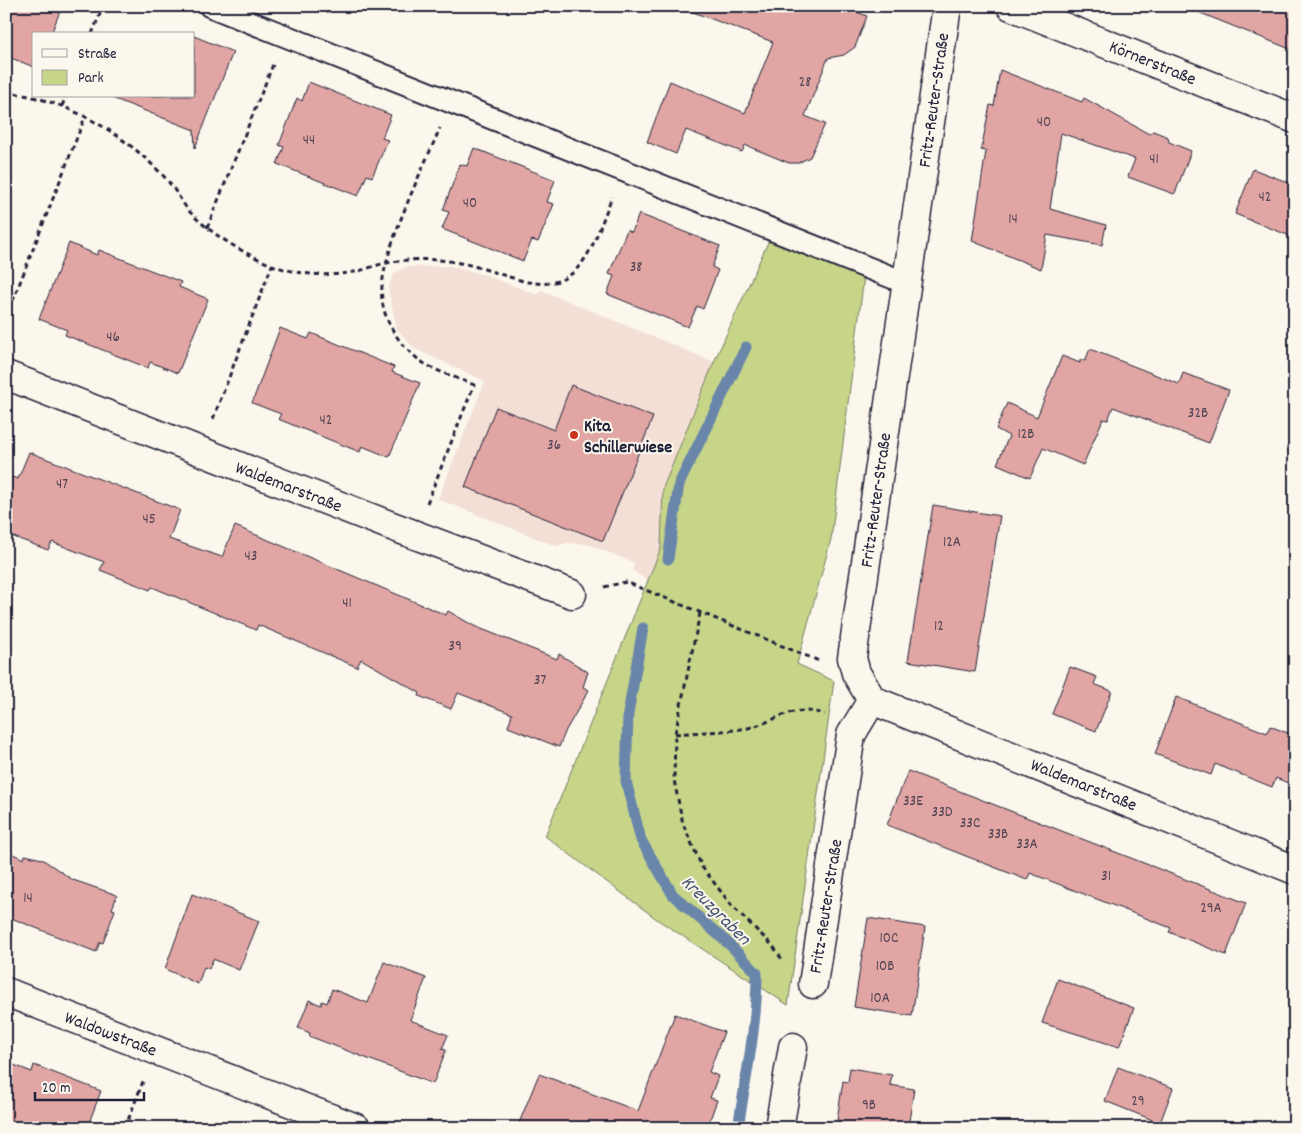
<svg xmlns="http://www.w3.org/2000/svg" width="1301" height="1134" font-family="Dekko,sans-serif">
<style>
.built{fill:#f3dfd6}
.green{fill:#c7d589;stroke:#747c62}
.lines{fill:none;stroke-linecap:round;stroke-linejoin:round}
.stream{stroke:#6986aa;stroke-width:11}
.building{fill:#e1a6a3;stroke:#22223b}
.lane-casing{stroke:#22223b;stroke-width:25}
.street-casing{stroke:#22223b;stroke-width:31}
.path{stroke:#22223b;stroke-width:3;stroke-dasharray:5 4;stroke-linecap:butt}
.lane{stroke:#fbf7ec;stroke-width:21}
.street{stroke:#fbf7ec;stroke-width:28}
.poi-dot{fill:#c8321e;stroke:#fbf7ec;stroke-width:2}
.labels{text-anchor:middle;stroke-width:4;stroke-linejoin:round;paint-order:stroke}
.number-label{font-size:15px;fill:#524355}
.street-label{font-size:18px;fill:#22223b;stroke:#fbf7ec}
.poi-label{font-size:18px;font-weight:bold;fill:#22223b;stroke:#fbf7ec;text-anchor:start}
.water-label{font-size:19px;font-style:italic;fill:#455472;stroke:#fbf7ec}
</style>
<rect width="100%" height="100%" fill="#fbf7ec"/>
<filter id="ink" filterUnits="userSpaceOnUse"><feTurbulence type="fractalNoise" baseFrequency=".02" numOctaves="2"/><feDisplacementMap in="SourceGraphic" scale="10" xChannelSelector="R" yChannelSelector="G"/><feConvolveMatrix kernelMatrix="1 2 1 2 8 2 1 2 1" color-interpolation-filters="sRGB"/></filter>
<g filter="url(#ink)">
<polygon class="built" points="449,266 485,275 538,295 541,290 714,362 663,488 661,548 649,581 632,570 635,563 587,544 567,543 556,546 438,499 485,381 415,349 397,329 388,288 394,274 406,267"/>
<polygon class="green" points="769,240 864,276 831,539 797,664 834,681 788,1005 658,920 545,836 661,548 663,488 714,362"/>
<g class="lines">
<g class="stream">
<polyline points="668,559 679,484 746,347"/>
<path d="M643,628l-15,86 -2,67 15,59 32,55 56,49 28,29c0,52 -11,103 -19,155"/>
</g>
</g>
<g class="building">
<polygon points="6,6 62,6 51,34 34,34 34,67 6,56"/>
<polygon points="686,6 841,6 867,16 855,47 844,55 828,58 805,116 825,124 810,157 798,163 789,163 745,145 742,152 686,130 676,154 647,142 670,81 745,113 773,42 685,9"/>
<polygon points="1188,6 1295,6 1295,51 1188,8"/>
<polygon points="194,36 233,52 195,148 194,130 112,98 112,96 194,96"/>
<polygon points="1000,70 1082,102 1084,98 1149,134 1153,131 1168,137 1169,142 1191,151 1176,191 1174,194 1128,177 1135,159 1061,133 1050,209 1106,225 1102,245 1047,235 1041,269 972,241 986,151 981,150 990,105 994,106"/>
<polygon points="309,82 391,115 382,138 388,140 372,177 367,175 358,196 277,164 284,147 279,145 297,98 302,101"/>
<polygon points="474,148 555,180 547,202 554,204 538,242 532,240 523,261 442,229 449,212 443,210 460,164 467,166"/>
<polygon points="1253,169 1295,185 1295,238 1235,214"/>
<polygon points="639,214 720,246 712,267 718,270 703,309 697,306 688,327 607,294 614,276 609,274 627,230 632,232"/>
<polygon points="69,243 97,255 99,250 181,282 179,287 208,299 178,373 150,362 148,368 65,335 67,330 39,319"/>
<polygon points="280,328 308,339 311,333 394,367 392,372 420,383 389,457 362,446 360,452 278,419 281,414 252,403"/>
<polygon points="1090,349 1179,384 1183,373 1229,390 1209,443 1113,407 1108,420 1103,419 1083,465 1043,448 1030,478 997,464 1009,436 996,429 1007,403 1037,417 1062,356 1080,363 1080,359 1085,361"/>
<polygon points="571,385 653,417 603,541 465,487 496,407 554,430"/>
<polygon points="29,452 180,510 169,539 222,557 235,526 446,615 448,611 474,626 557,659 559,654 588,672 583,687 589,690 566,730 559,747 508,727 512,714 458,693 451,709 419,696 420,693 361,659 357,667 258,625 256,630 152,587 150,590 100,570 104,562 52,542 48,550 6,534 6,493 12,477 18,479"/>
<polygon points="933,505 1000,516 975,672 908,661"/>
<polygon points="1070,667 1097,677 1094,684 1112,691 1096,731 1052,714"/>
<polygon points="1176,697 1267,733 1270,726 1295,736 1295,786 1276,778 1272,787 1215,764 1211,775 1155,754"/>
<polygon points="908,771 1246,903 1226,955 1169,932 1171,928 1030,873 1027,880 887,825"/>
<polygon points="6,851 24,859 25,855 42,859 73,880 117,895 112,909 115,910 103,943 100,942 96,952 6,916"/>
<polygon points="192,894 259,921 239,970 213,959 209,969 204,967 198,984 165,969"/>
<polygon points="868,918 925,927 912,1016 854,1007"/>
<polygon points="384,962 426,978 410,1020 448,1035 442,1049 446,1050 433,1084 309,1036 310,1033 298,1028 309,1000 321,1005 322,1001 327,1003 332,989 368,1003"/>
<polygon points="1058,979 1134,1008 1119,1047 1042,1023"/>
<polygon points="675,1014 724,1032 709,1072 718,1076 710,1098 717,1100 707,1128 517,1128 539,1074 638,1111"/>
<polygon points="6,1062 32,1072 34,1065 101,1091 87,1128 6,1128"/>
<polygon points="1118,1067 1173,1088 1160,1123 1105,1101"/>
<polygon points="850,1068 892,1075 890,1085 914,1089 908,1128 841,1128 842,1121 837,1120 843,1081 848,1082"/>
</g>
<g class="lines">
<g class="lane-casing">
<polyline id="lane" points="210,6 906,283"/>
</g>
<g class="street-casing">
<g id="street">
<polyline points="1011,6 1295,119"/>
<polyline points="6,375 389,525 572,594"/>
<polyline points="872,700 856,673 852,658 947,6"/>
<polyline points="872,700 1295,870"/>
<polyline points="813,984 851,735 872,700"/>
<polyline points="6,992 356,1128"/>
<polyline points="779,1128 793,1047"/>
</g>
</g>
<g class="path">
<polyline points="92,34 103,6"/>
<path d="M6,92c63,8 120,42 162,89 8,10 14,22 22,31 22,23 53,41 82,53 26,10 55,12 82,7 11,-2 21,-7 33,-9 21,-4 45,-5 67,-1 23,3 43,12 66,18 63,18 73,-38 92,-83"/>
<polyline points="62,106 66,96"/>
<polyline points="207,228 274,62"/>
<polyline points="6,318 85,117"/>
<polyline points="213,419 272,265"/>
<path d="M427,503l47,-118c-16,-7 -34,-12 -49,-21 -21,-13 -40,-39 -43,-64 -5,-40 41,-131 58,-172"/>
<polyline points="604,587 626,582 819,661"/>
<polyline points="700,613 675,734 674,780 683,824 702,867 732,906 773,946 783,961"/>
<path d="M675,734c23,-2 49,-2 73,-6 31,-7 40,-24 77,-14"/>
<polyline points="125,1128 144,1079"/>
</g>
<use href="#lane" class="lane"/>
<use href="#street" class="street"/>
</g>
</g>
<circle class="poi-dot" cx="574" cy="435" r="5"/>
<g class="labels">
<g class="number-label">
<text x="805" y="86">28</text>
<text x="1044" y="126">40</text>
<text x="309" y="144">44</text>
<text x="1154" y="163">41</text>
<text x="1265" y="201">42</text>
<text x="470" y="207">40</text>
<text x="1013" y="223">14</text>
<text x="636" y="271">38</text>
<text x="113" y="341">46</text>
<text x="1198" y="417">32B</text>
<text x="326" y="424">42</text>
<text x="1026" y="438">12B</text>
<text x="554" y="449">36</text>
<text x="62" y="488">47</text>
<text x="149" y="523">45</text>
<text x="952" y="546">12A</text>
<text x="251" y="560">43</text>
<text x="347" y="607">41</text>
<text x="939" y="630">12</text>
<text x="455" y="650">39</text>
<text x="540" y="684">37</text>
<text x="913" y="805">33E</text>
<text x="942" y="816">33D</text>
<text x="970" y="827">33C</text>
<text x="998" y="838">33B</text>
<text x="1027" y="848">33A</text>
<text x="1106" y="880">31</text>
<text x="28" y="902">14</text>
<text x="1211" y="912">29A</text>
<text x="889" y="942">10C</text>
<text x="885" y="970">10B</text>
<text x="880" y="1002">10A</text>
<text x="1138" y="1105">29</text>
<text x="869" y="1109">9B</text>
</g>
<g class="street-label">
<text transform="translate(1153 62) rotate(22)" y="6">Körnerstraße</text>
<text transform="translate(933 100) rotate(-82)" y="6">Fritz-Reuter-Straße</text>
<text transform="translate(289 486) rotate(21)" y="6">Waldemarstraße</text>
<text transform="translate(875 500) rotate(-82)" y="6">Fritz-Reuter-Straße</text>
<text transform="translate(1084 784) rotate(22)" y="6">Waldemarstraße</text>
<text transform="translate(825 906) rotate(-81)" y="6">Fritz-Reuter-Straße</text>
<text transform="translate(111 1033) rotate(21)" y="6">Waldowstraße</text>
</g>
<g class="poi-label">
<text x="584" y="431">Kita<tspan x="584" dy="21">Schillerwiese</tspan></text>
</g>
<g class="water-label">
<text transform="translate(717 909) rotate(45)" y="7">Kreuzgraben</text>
</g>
</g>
<rect width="1301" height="1134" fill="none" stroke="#fbf7ec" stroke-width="25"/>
<rect x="12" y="12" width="1276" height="1109" fill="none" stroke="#22223b" stroke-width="2" filter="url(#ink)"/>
<rect x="32" y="32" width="162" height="65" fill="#fbf7ec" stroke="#a4a2a5"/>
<rect x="42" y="49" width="25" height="8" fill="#fbf7ec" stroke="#a4a2a5"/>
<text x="78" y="58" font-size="15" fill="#22223b">Straße</text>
<rect x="42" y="70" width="25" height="15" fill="#c7d589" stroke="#a4a2a5"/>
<text x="78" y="82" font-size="15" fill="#22223b">Park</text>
<path d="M35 1092v8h109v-8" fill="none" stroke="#22223b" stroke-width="2.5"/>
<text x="42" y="1092" font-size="15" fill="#22223b" stroke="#fbf7ec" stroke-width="4" paint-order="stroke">20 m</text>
</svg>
